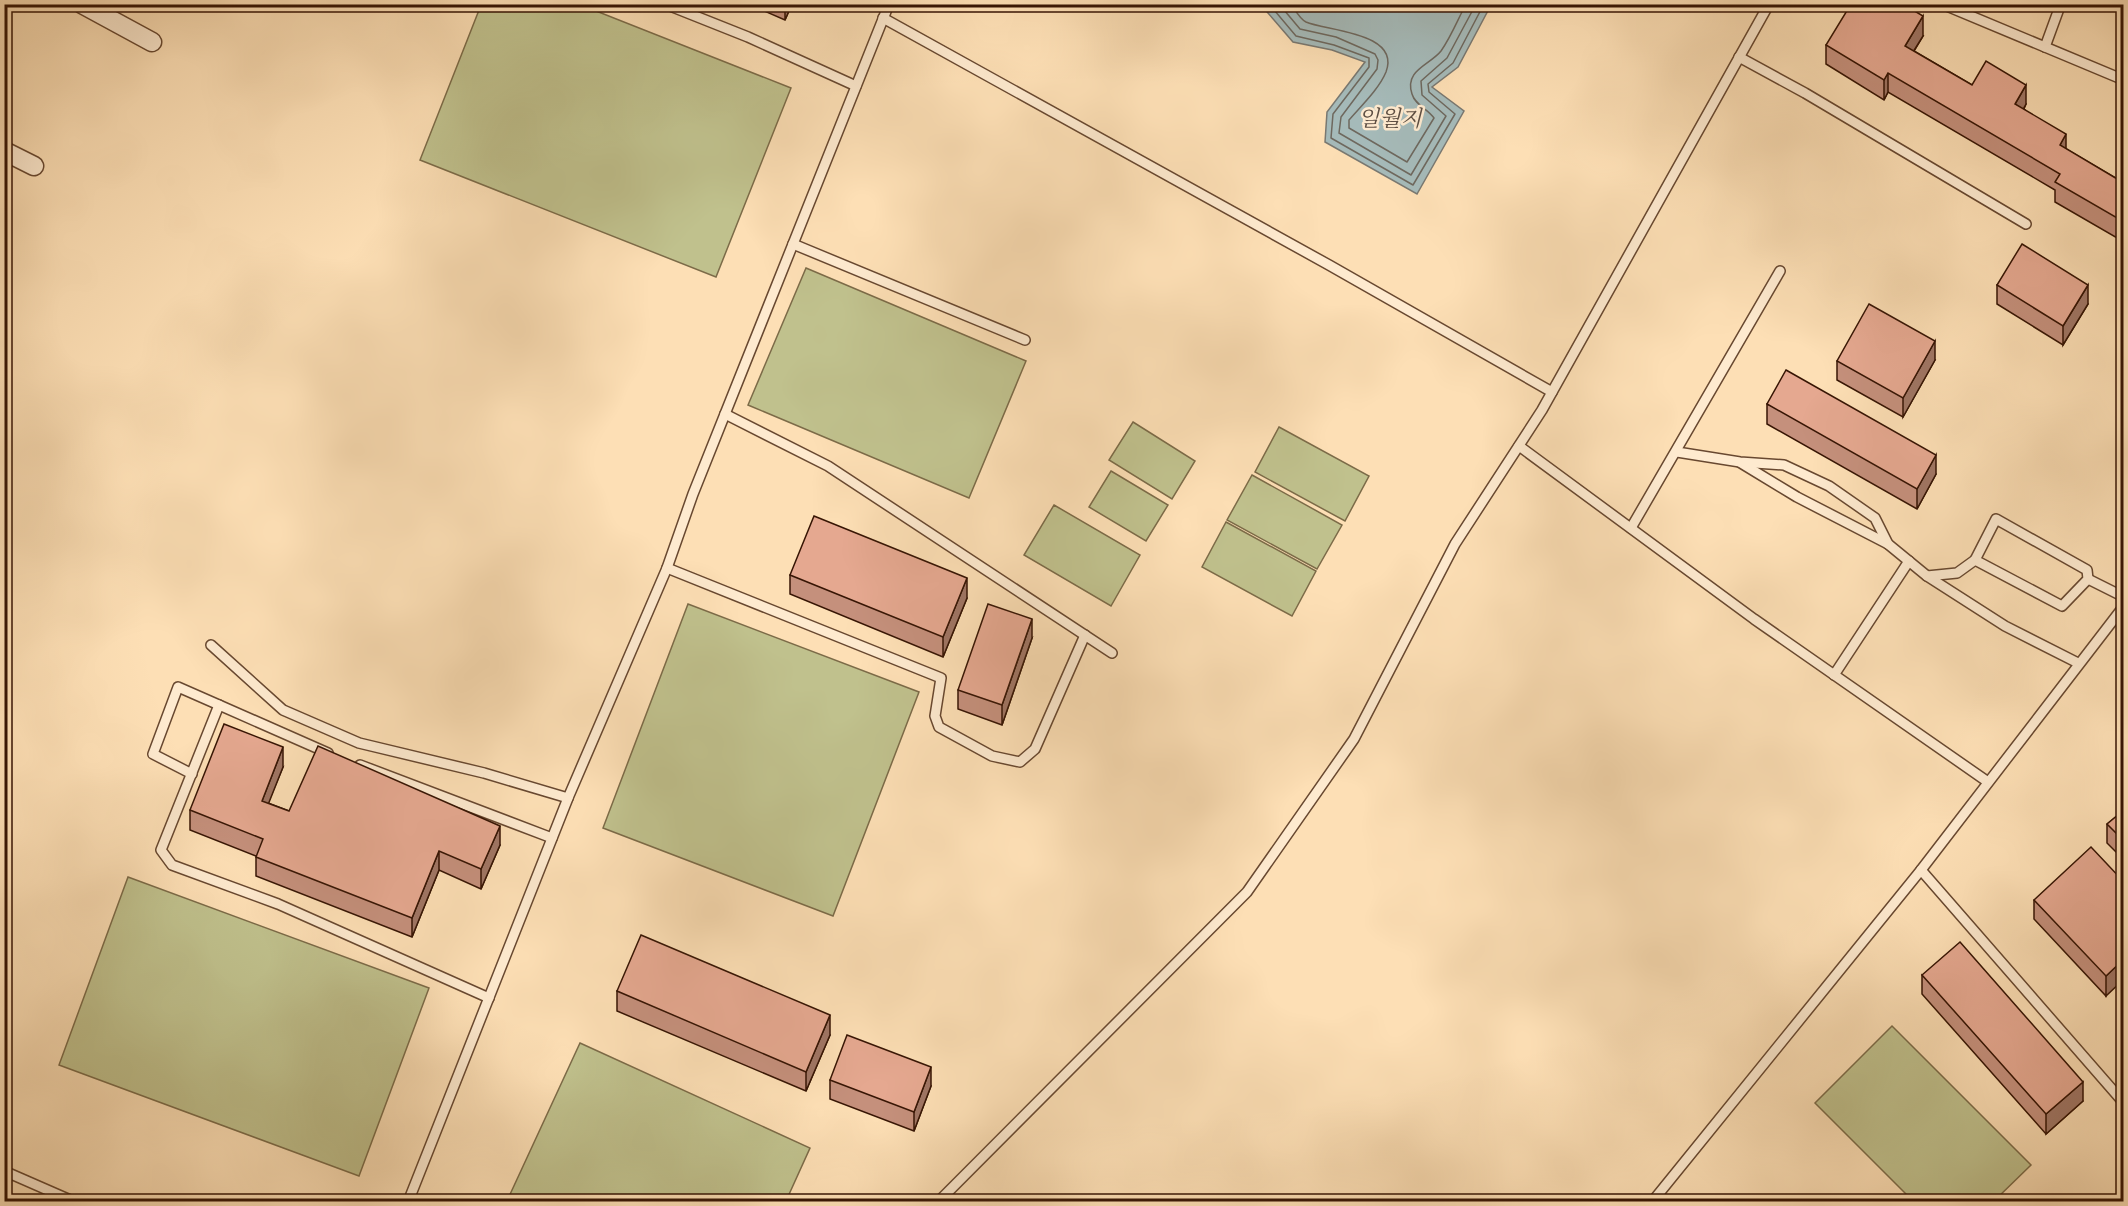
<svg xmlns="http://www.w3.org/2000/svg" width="2128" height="1206" font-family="'Gentium Book Plus','Noto Serif KR',serif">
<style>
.green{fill:#c0c18d;stroke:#7c6b48;stroke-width:1.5}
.water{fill:#a5bab9;stroke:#797871;stroke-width:1.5}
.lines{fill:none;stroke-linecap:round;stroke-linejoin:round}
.shore{stroke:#6e685e;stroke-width:1.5}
.service-casing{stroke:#684830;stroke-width:12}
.minor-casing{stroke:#684830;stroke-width:21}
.service{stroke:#feeacf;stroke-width:9}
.minor{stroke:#feeacf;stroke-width:18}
.wall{fill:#c5907c;stroke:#371504;stroke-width:1.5}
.shaded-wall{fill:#a07665;stroke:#371504;stroke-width:1.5}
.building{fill:#e5a890;stroke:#371504;stroke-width:1.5}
.labels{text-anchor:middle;stroke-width:5;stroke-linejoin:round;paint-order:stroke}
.water-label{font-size:22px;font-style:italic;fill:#5e4f43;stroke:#feeacf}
</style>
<rect width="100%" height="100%" fill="#fddfb5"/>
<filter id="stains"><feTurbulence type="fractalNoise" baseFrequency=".00333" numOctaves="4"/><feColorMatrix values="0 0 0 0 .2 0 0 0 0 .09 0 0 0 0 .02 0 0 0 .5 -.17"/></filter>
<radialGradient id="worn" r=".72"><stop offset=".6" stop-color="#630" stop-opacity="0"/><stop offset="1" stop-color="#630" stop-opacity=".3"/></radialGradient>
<g class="green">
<polygon points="481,5 581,5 791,88 716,277 420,160"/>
<polygon points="806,268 1026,361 969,498 748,405"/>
<polygon points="1133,422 1195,461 1172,499 1109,460"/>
<polygon points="1279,427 1369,476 1345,521 1255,472"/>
<polygon points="1111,471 1168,505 1146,541 1089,507"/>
<polygon points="1252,475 1342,525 1317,569 1227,520"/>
<polygon points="1054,505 1140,555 1111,606 1024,555"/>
<polygon points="1226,522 1316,571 1292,616 1202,567"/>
<polygon points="688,604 919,692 833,916 603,828"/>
<polygon points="128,877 429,988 359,1176 59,1065"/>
<polygon points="1892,1026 2031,1165 1994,1201 1913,1201 1815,1103"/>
<polygon points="580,1043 810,1148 786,1201 507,1201"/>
</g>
<polygon class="water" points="1261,5 1491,5 1458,67 1432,87 1464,111 1417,194 1325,142 1327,112 1365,62 1332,50 1293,42"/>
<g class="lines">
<g class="shore">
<polyline points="1269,4 1296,36 1334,45 1369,58 1369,67 1333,114 1331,138 1413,185 1455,114 1429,92 1428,84 1453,63 1484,4"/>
<polyline points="1279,4 1300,29 1336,37 1375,54 1378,60 1377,69 1341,117 1339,133 1411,175 1446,116 1422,95 1421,81 1447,58 1476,4"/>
<path d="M1291,4c4,6 9,15 15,18 20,9 95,10 80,50 -7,17 -25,34 -37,48v8l58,34 27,-44c-6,-9 -19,-13 -22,-24 -8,-24 18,-29 29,-43 10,-14 17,-32 25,-47"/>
</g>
<g class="service-casing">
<g id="service">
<polyline points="665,4 748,37 856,86"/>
<polyline points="1942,4 2124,80"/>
<polyline points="883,18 1329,265 1552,392"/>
<polyline points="2045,47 2060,6 2058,4"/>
<polyline points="1739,57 1805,93 2026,224"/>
<polyline points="793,244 1025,340"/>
<polyline points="725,414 828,466 1112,653"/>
<polyline points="1519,446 1754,619 1988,782"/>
<polyline points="1677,452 1740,462 1784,465 1829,486 1875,518 1888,544 1927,576 2005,626 2078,663"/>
<polyline points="1741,463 1797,497 1888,544"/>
<polygon points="1996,519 2087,570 2088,579 2062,606 1975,560"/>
<polyline points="1631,528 1780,271"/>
<polyline points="667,568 941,678 935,716 939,727 992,756 1020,762 1035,749 1085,635"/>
<polyline points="1927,576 1957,573 1975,560"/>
<polyline points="2088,579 2124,597"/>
<polyline points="211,645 283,710 359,743 484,773 568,798"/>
<polyline points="1834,675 1909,561"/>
<polyline points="328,753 219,705 161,850 172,865 278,904 489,998"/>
<polyline points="360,765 552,838"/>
<polyline points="192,774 153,754 178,687 219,705"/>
<polyline points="1921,870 2124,1103"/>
<polyline points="4,1171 75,1202"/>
<polyline points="408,1202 568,798 667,568 693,494 889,4"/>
<polyline points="938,1202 1247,892 1354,739 1455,544 1542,410 1769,4"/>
<polyline points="1652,1202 1921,870 2124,606"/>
</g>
</g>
<g class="minor-casing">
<g id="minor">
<polyline points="82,4 152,42"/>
<polyline points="4,151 34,166"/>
</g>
</g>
<use href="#service" class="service"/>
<use href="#minor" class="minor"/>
</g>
<g class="wall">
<polygon points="748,4 792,4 785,20"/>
<polygon points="1923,36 1914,51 1972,85 2026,104 2024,109 2066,149 2124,183 2124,242 2055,202 2055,190 1888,92 1884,100 1826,64 1826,45"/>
<polygon points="1997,285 2088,304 2063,345 1997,304"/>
<polygon points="1935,360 1903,417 1837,380 1837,361"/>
<polygon points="1767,404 1936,474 1917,509 1767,424"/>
<polygon points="790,575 967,598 943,657 790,594"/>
<polygon points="1032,638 1002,725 958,709 958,690"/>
<polygon points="283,767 268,803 289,811 500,845 481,889 439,870 412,937 256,876 256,856 190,830 190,810"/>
<polygon points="2124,810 2124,860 2107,843 2107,824"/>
<polygon points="2124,882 2106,996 2034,919 2034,900"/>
<polygon points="1922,975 2083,1101 2046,1134 1922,994"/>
<polygon points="617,991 830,1035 806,1091 617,1011"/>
<polygon points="830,1080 931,1086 914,1131 830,1099"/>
</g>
<g class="shaded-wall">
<polygon points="785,4 792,4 785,20"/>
<polygon points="1923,16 1923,36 1905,65 1905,46"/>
<polygon points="1888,73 1888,92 1884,100 1884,80"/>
<polygon points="2026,85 2026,104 2015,124 2015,104"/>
<polygon points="2066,134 2066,154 2060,145"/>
<polygon points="2088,285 2088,304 2063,345 2063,326"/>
<polygon points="1935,341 1935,360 1903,417 1903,398"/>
<polygon points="1936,455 1936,474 1917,509 1917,489"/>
<polygon points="967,578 967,598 943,657 943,637"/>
<polygon points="1032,619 1032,638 1002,725 1002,705"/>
<polygon points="283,747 283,767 262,820 262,801"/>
<polygon points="500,826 500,845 481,889 481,869"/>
<polygon points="439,851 439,870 412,937 412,918"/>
<polygon points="2124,959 2124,979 2106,996 2106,976"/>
<polygon points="830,1015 830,1035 806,1091 806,1072"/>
<polygon points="931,1067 931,1086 914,1131 914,1112"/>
<polygon points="2083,1082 2083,1101 2046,1134 2046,1114"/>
</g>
<g class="building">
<polygon points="1851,4 1903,4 1923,16 1905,46 1972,85 1986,61 2026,85 2015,104 2066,134 2060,145 2124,183 2124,222 2055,182 2060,174 1888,73 1884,80 1826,45"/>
<polygon points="2022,244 2088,285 2063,326 1997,285"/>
<polygon points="1869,304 1935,341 1903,398 1837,361"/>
<polygon points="1786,370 1936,455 1917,489 1767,404"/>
<polygon points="814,516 967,578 943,637 790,575"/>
<polygon points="988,604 1032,619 1002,705 958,690"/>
<polygon points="224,724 283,747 262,801 289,811 318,746 500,826 481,869 439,851 412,918 256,857 263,839 190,810"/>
<polygon points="2124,810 2124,841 2107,824"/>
<polygon points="2091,847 2124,882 2124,959 2106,976 2034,900"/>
<polygon points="641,935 830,1015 806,1072 617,991"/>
<polygon points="1960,942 2083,1082 2046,1114 1922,975"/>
<polygon points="847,1035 931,1067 914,1112 830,1080"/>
</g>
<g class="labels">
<g class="water-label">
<text x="1390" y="126">일월지</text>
</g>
</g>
<rect width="2128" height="1206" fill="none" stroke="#fddfb5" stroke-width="24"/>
<rect x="6" y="6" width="2116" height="1194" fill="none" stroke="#371504" stroke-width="3"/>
<rect x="12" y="12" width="2104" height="1182" fill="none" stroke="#371504" stroke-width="1.5"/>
<rect width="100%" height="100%" filter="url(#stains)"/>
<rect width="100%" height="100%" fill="url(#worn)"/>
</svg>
